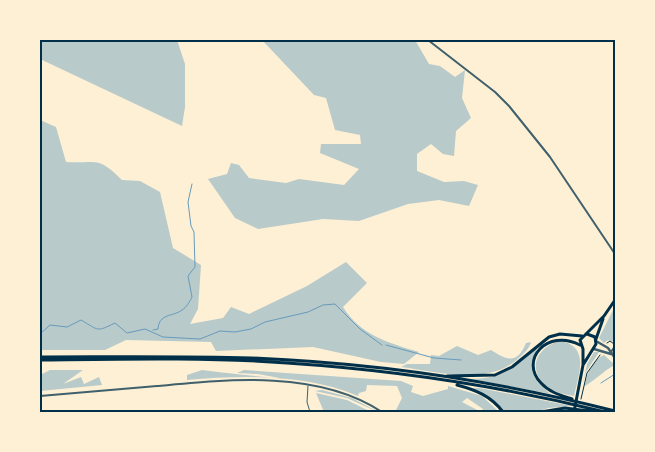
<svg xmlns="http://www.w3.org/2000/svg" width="655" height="452" viewBox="0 0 655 452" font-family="Jost,sans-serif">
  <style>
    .green { fill: #b9caca }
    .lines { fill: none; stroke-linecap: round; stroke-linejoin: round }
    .stream { stroke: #669bbc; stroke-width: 1 }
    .path { stroke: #003049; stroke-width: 1 }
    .service { stroke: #3f606c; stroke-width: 1 }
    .minor { stroke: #3f606c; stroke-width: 2 }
    .tertiary { stroke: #3f606c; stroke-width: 2.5 }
    .primary { stroke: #003049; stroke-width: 3 }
    .trunk { stroke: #003049; stroke-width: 3 }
    .neatline { fill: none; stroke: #003049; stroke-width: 2 }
  </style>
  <rect width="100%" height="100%" fill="#fdf0d5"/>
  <path class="green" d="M40 40H177L185 64V107L182 126 40 59Z
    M262 40H415L429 64 440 66 455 77 465 70 462 98 471 118 456 131 454 156 443 154 431 144 417 154V171L444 182 464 181 478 185 469 206 439 200 408 204 359 221 323 219 258 229 235 218 208 179 227 174 231 163 239 165 249 178 286 183 299 179 344 185 359 169 320 153 321 144H361L360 135 335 130 326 98 314 95Z
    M40 120 56 127 66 162C97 164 97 155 122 180L140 181 160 192 173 248 201 265 198 309 190 324 223 318 231 307 249 314 307 286 346 262 367 283 343 307C360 335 389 343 419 352L404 364 381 362 313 347 216 351 211 342 126 340 105 350H40Z
    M615 306V342L608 340 604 343 599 338Z
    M560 341C590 346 579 374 574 396 563 394 553 392 545 385 526 367 539 346 560 341Z
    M531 342C529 349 525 352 520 357 489 387 439 372 401 367L407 364H430L431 355 439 356 457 346 478 355 491 350C507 360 517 365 526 343Z
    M535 348 537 349C527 370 533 381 551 394L471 379C499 379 516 368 535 348Z
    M594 352H599L586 372 583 383 587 364Z
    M604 355 615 365C603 371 597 379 585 386 586 375 593 359 604 355Z
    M50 370H83L63 384 81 377 84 384 99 377 102 385 40 391V375Z
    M202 370C230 374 257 376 285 379L258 374 237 373 244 370 401 381 413 386 411 392 423 396 448 389V386L482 396 499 412H481L483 409 467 398 462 402 481 412H395L402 398 397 386 367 385 366 391 359 393 358 396C306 374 243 375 187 380V375Z
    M472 388H479L572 406 548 408 537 412H504L491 398Z
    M322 390 352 398 378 412 347 398 315 391Z
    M316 393 347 400 371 412H324Z"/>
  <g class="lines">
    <path class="stream" d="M153 330 158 329C159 313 173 317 182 310 186 308 190 301 192 297L188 276 195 267 194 232 191 226 188 202 192 184
      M40 334 50 325 67 327 81 320C100 331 96 332 115 323L127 333 145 329 163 337 200 339 220 331 235 332 251 329 265 322 308 312 323 305 335 304 360 329 382 345
      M386 345 434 358 461 360
      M601 383 615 374"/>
    <path class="path" d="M607 343 610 341 614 344
      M581 399 587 373 600 355"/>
    <path class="service" d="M308 386 307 402 310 412"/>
    <path class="minor" d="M428 40 495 92 509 106 550 157 615 254
      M611 352 615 346
      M40 396C79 393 118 389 157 386 229 379 319 370 382 412"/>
    <path class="tertiary" d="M596 341 608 348 615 358
      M594 349 611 354"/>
    <path class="primary" d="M596 339 603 319
      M583 365 596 344 595 337 587 334
      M574 412 583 365V349L580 340 604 316 615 300"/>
    <path class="trunk" d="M40 357C111 357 181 356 252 358 373 363 498 381 615 411
      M40 360C122 359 205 357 287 363 393 370 501 386 605 412
      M447 376 495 375 512 367 549 337 560 334 582 336
      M457 385C476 390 491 396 503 412
      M572 399C560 395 549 392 541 383 519 360 547 328 580 345
      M541 412 565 408 596 412"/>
  </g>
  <rect width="655" height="452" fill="none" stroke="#fdf0d5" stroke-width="82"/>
  <rect x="41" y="41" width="573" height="370" class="neatline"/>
</svg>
